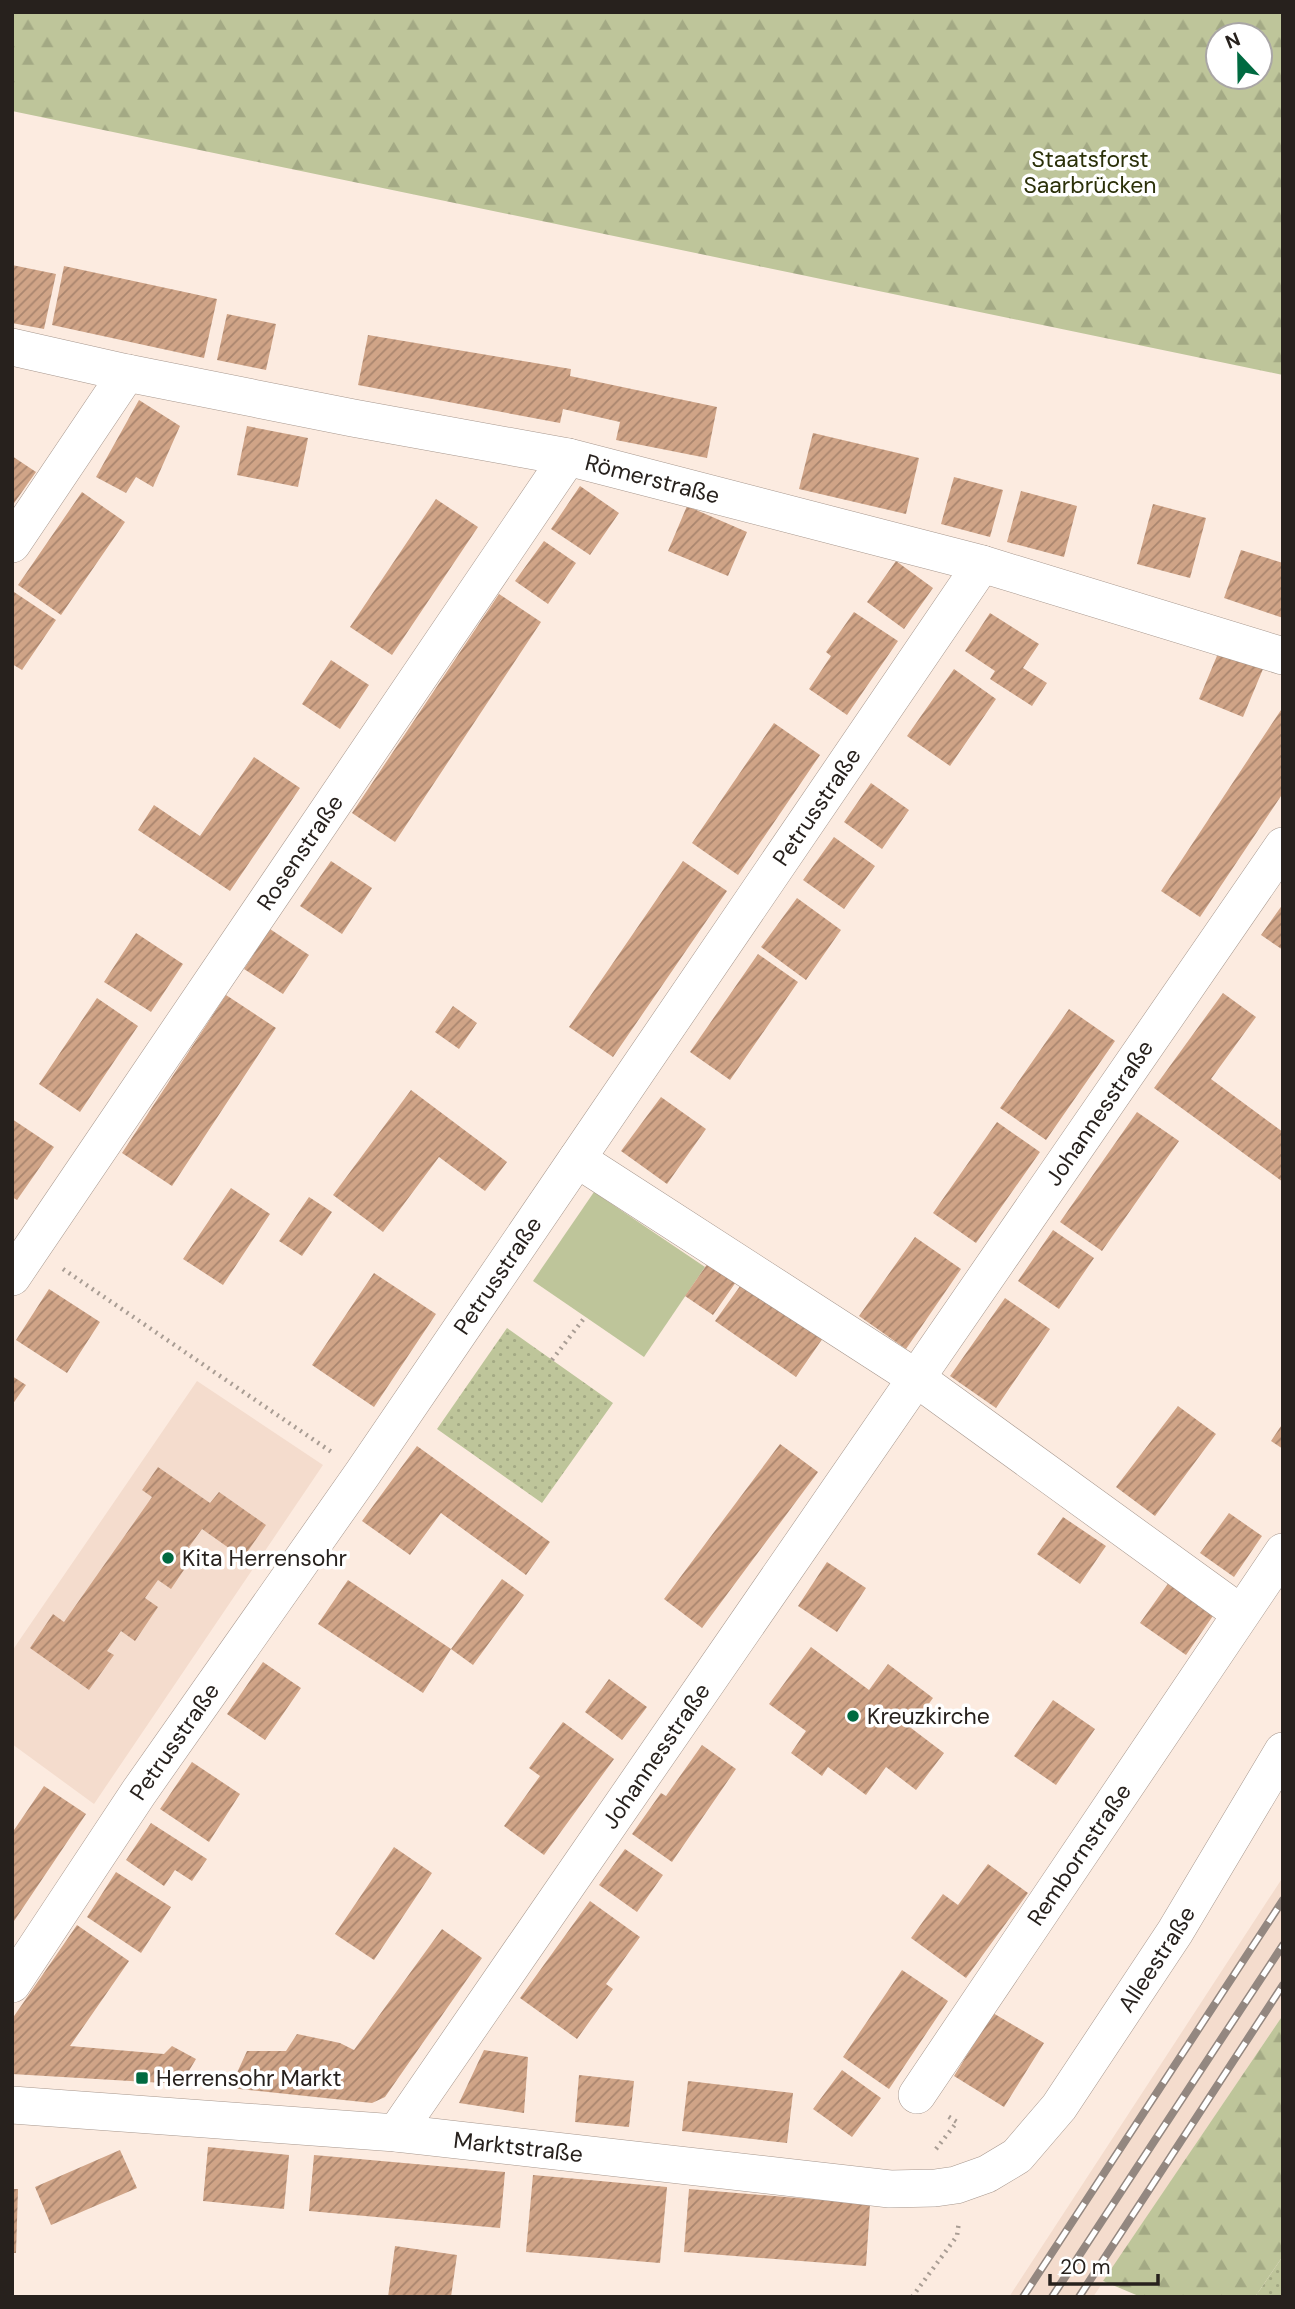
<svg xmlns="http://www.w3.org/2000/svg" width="1295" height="2309" viewBox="0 0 1295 2309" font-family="'DM Sans',sans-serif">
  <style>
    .built { fill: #f4dccd }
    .grass { fill: #bec59a }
    .forest { fill: url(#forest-firs); fill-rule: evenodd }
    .park { fill: url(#park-dots) }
    .building { fill: url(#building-hatch) }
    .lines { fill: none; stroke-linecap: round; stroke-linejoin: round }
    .minor-casing { stroke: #a7978d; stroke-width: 38 }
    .path { stroke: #a99d94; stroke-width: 4.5; stroke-dasharray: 2 5; stroke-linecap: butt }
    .minor { stroke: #fff; stroke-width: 37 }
    .rail-casing { stroke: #938780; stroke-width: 8 }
    .rail { stroke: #fff; stroke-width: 5; stroke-dasharray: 16; stroke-linecap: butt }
    .poi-dot { fill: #006a41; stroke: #fff; stroke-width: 2.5 }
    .labels { text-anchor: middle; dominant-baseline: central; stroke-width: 7; stroke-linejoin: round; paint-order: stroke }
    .park-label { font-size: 23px; fill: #2b3009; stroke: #fff }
    .street-label { font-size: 23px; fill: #27211d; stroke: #fff }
    .poi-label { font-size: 23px; fill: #27211d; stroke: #fff; text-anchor: start }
  </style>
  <defs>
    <pattern id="forest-firs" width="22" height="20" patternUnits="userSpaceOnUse" patternTransform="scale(1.75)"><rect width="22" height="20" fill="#bec59a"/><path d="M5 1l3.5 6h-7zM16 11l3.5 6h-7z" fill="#a3a984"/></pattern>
    <pattern id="park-dots" width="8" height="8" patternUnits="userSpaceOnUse" patternTransform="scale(1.75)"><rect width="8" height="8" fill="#bec59a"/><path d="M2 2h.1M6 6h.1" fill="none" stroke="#a3a984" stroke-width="1.8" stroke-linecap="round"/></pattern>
    <pattern id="building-hatch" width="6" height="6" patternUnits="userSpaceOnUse" patternTransform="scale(1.75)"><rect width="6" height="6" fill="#d0a487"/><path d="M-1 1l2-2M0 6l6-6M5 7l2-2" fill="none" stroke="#a9856e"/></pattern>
  </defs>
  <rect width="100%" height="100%" fill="#fcebe0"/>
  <path class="built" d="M197 1381 323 1465 94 1804 12 1744V1651Z
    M1283 1877V2015L1093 2297H1009Z"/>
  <path class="grass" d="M594 1192 705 1267 644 1357 533 1281Z"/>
  <path class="forest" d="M12 12H1283V375L12 111ZM1218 35H1260V77H1218Z
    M1283 2015V2256L1255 2297H1141L1103 2281Z"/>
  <path class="park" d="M507 1328 613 1403 542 1503 437 1429Z
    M1283 2256V2297H1255Z"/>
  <path class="building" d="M12 265 56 274 44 329 12 323Z
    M64 266 217 299 204 358 52 325Z
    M227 314 276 324 266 370 217 360Z
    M368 335 571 369 570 376 717 407 707 458 616 440 620 422 563 409 560 423 358 385Z
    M139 400 180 426 153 487 136 477 126 493 96 477Z
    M247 426 308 438 298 487 237 475Z
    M813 433 919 458 906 514 799 489Z
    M12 456 36 472 12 506Z
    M954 477 1003 490 990 537 941 524Z
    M580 486 619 513 590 555 551 529Z
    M1021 491 1077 506 1064 557 1007 542Z
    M82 492 125 522 61 615 18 585Z
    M436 499 478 527 392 655 350 627Z
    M1153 504 1206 518 1190 578 1137 564Z
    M687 506 747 532 728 576 668 551Z
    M544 541 576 563 548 604 515 581Z
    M1241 550 1283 563V618L1224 598Z
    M896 561 933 588 904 629 867 602Z
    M14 592 56 620 22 670 12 664Z
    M499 594 541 622 395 842 352 813Z
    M854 612 898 641 847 715 809 689 831 656 826 652Z
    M990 613 1039 644 1023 668 1047 683 1032 706 990 679 995 671 965 651Z
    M1219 651 1263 669 1243 717 1199 699Z
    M331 660 369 685 340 729 302 704Z
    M954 669 996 699 950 766 907 736Z
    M1283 707V793L1200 917 1161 891Z
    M774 723 820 755 738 875 692 843Z
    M254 757 300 788 230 891 138 830 154 805 200 836Z
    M871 783 909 810 882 849 844 822Z
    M834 837 875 866 844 909 803 880Z
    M331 861 372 888 342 934 300 906Z
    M683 861 727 891 613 1057 569 1027Z
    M797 898 841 930 806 980 761 947Z
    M1283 904V950L1261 935Z
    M270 929 309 955 283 994 244 969Z
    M136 933 183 964 151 1012 104 982Z
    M758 954 798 982 730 1080 690 1052Z
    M1223 993 1256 1017 1211 1079 1283 1132V1182L1154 1088Z
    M226 995 276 1028 172 1186 122 1153Z
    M97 998 138 1026 80 1112 39 1084Z
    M453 1006 477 1023 459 1049 435 1032Z
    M1069 1009 1115 1041 1046 1140 1000 1108Z
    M411 1090 507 1162 485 1191 439 1157 383 1232 333 1195Z
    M661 1097 706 1129 667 1184 621 1151Z
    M1137 1112 1179 1141 1102 1251 1060 1222Z
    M12 1119 54 1147 17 1200 12 1197Z
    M997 1122 1040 1152 976 1243 933 1213Z
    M231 1188 270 1214 223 1285 183 1259Z
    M309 1197 332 1212 302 1256 279 1241Z
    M1053 1230 1094 1258 1059 1309 1018 1281Z
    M915 1237 961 1269 906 1349 859 1316Z
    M708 1263 736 1282 713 1315 685 1296Z
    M374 1273 436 1314 374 1407 312 1365Z
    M743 1282 823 1338 796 1377 715 1321Z
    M49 1289 100 1322 67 1373 16 1340Z
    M1005 1298 1050 1329 996 1408 950 1376Z
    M12 1376 26 1385 12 1405Z
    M1178 1406 1216 1434 1155 1516 1116 1487Z
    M1283 1423V1449L1271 1441Z
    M780 1444 818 1472 702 1628 664 1599Z
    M417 1446 550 1542 526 1575 441 1513 410 1555 362 1521Z
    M158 1467 210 1503 219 1492 266 1525 243 1558 202 1529 189 1547 196 1552 171 1589 158 1580 145 1598 158 1607 135 1641 121 1631 107 1651 114 1655 89 1690 30 1648 53 1614 64 1622 152 1497 142 1490Z
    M1229 1513 1262 1536 1234 1577 1200 1553Z
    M1063 1517 1106 1546 1080 1584 1037 1554Z
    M827 1562 866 1588 837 1632 798 1606Z
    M1172 1578 1217 1610 1186 1655 1140 1623Z
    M502 1579 524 1595 473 1665 451 1649Z
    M348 1580 451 1649 423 1693 318 1624Z
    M811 1647 869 1690 888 1664 933 1698 911 1728 944 1753 916 1790 886 1767 866 1795 828 1767 822 1776 791 1753 806 1731 769 1704Z
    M263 1662 301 1688 265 1740 227 1714Z
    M609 1679 647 1707 622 1740 585 1712Z
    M1053 1700 1095 1729 1056 1785 1014 1756Z
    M563 1722 614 1759 544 1855 504 1826 540 1776 529 1768Z
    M702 1745 736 1769 672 1862 632 1834 661 1793 666 1796Z
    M192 1762 240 1794 209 1842 160 1809Z
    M44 1786 86 1814 12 1924V1833Z
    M151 1823 207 1859 192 1881 175 1870 164 1886 126 1860Z
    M394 1847 432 1873 374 1960 335 1934Z
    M625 1849 663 1875 637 1912 599 1885Z
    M988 1864 1028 1893 966 1978 911 1938 943 1894 958 1905Z
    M116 1872 171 1907 141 1953 87 1917Z
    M590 1901 640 1937 606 1984 613 1989 577 2039 520 1998Z
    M77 1925 129 1961 70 2046 164 2054 172 2046 196 2059 181 2084 12 2074V2019Z
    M442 1929 482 1958 385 2097 372 2103 230 2088 247 2051H286L297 2034 340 2043 354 2050Z
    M902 1970 948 2001 889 2089 843 2057Z
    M993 2013 1044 2043 1004 2107 954 2076Z
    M484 2050 528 2057 524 2113 459 2103Z
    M842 2070 881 2098 852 2137 813 2109Z
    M579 2075 634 2081 629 2127 575 2122Z
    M688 2081 793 2093 787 2143 682 2131Z
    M208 2147 289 2155 284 2209 203 2201Z
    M120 2150 137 2188 51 2225 35 2187Z
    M314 2155 505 2172 500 2228 309 2211Z
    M533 2175 667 2187 660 2263 526 2252Z
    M12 2189H18L16 2253H12Z
    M689 2189 870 2204 866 2266 684 2252Z
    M395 2246 457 2255 451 2297H388Z"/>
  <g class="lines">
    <defs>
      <g id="minor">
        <path id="s1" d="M12 347 127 373 353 418 568 457 982 564 1283 656"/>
        <path d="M12 544 127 373"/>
        <path d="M577 1159 916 1378 1240 1613"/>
        <path id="s2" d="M12 1277 568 457"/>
        <path id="s3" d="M12 1984 139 1792 363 1473 982 564"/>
        <path id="s4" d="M917 2095 1283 1552"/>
        <path id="s5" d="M12 2105 396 2133 890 2189 935 2188 956 2185 987 2174 1017 2156 1059 2107 1175 1932 1283 1751"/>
        <path id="s6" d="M396 2133 1283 846"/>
      </g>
    </defs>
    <use href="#minor" class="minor-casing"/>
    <path class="path" d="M63 1269 333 1453
      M552 1360 585 1317
      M936 2149 957 2122 946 2115
      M912 2297 957 2236 959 2221"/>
    <use href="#minor" class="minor"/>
    <defs>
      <path id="rail" d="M1023 2297 1283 1900
        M1052 2297 1283 1945
        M1079 2297 1283 1985"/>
    </defs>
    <use href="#rail" class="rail-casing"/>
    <use href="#rail" class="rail"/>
  </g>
  <g class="poi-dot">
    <circle cx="168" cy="1558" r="7"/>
    <circle cx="853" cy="1716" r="7"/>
    <rect x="135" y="2071" width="14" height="14" rx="3.5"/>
  </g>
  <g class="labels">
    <g class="park-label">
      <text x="1090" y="159">Staatsforst<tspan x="1090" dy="26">Saarbrücken</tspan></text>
    </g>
    <g class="street-label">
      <text stroke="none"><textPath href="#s1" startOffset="654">Römerstraße</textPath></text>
      <text stroke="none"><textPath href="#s3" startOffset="1426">Petrusstraße</textPath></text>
      <text stroke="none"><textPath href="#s2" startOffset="513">Rosenstraße</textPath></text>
      <text stroke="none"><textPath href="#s6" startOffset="1239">Johannesstraße</textPath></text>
      <text stroke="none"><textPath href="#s3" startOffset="859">Petrusstraße</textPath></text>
      <text stroke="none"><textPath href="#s3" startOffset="292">Petrusstraße</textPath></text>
      <text stroke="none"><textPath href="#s6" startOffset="458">Johannesstraße</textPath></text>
      <text stroke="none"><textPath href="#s4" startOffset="290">Rembornstraße</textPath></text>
      <text stroke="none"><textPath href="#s5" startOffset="1258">Alleestraße</textPath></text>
      <text stroke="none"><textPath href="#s5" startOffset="508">Marktstraße</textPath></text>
    </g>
    <g class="poi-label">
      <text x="182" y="1558">Kita Herrensohr</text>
      <text x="867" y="1716">Kreuzkirche</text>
      <text x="156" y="2078">Herrensohr Markt</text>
    </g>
  </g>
  <rect width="1295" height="2309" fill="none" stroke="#27211d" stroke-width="28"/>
  <g transform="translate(1239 56) rotate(338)"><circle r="33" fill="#ffffff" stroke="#a9a6a5" stroke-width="2"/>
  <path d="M0-5L12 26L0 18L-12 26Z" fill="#006a41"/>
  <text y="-10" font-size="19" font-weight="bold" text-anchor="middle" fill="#27211d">N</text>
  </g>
  <path d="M1050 2274v10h108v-10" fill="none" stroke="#27211d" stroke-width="3.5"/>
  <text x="1060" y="2274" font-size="21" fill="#27211d" stroke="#ffffff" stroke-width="5" paint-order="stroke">20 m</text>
</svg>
